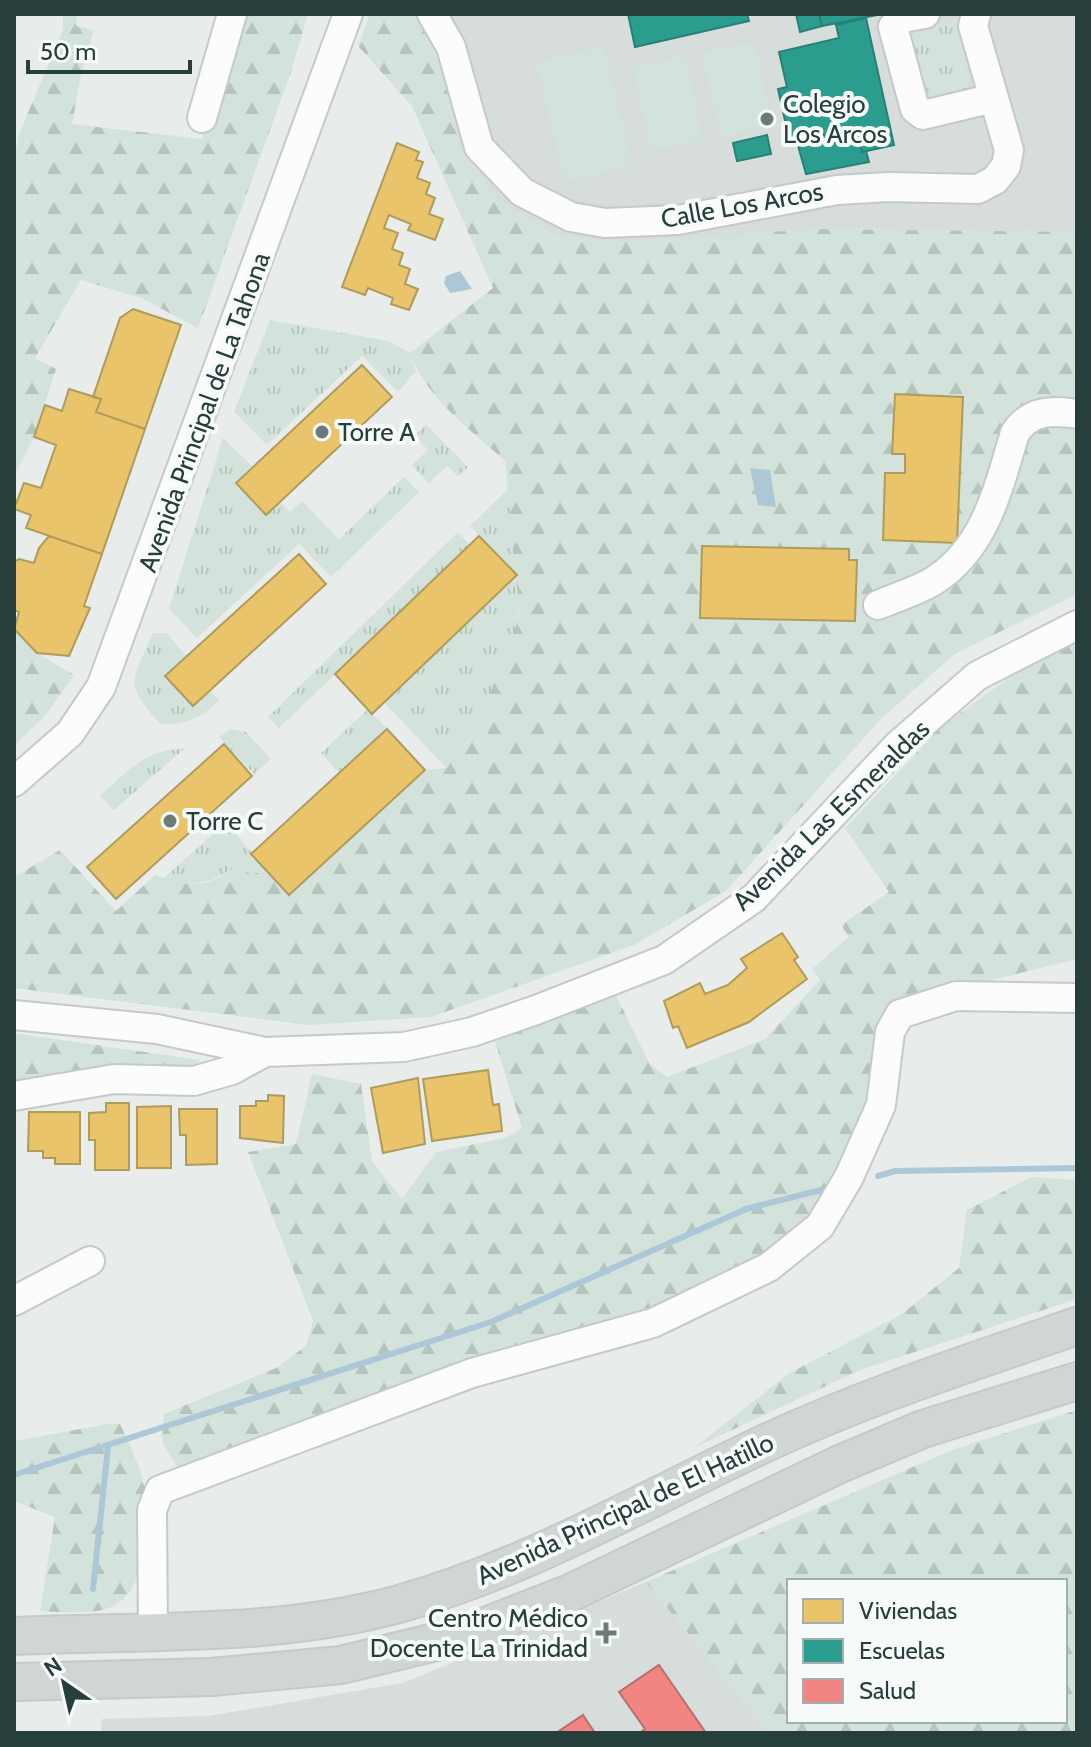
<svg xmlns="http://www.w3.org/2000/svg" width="1091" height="1747" viewBox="0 0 1091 1747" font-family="Cabin,sans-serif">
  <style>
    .built { fill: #d6dddb }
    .forest { fill: url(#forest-firs); fill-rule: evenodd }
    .park { fill: url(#park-tufts) }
    .pitch { fill: #d3e3db }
    .water { fill: #acc8d6 }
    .homes { fill: #e9c46a; stroke: #ae9c5c; stroke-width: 2 }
    .schools { fill: #2a9d8f; stroke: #298076; stroke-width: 2 }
    .health { fill: #f28482; stroke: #b56f6d; stroke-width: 2 }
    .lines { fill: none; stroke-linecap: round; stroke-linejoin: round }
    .stream { stroke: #acc8d6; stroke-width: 6 }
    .minor-casing { stroke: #c5c9c8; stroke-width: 32 }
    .major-casing { stroke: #c3cac9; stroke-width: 40 }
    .minor { stroke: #fcfcfc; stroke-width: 28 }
    .major { stroke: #d0d6d6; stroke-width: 36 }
    .poi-dot { fill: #6a7b79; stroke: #f6faf9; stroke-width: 3 }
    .labels { text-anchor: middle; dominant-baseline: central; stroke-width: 8; stroke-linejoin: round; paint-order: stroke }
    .poi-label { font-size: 26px; fill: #263e3c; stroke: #f6faf9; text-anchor: start }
    .street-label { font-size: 26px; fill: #263e3c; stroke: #f6faf9 }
  </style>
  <defs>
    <pattern id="forest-firs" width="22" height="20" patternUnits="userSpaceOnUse" patternTransform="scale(2)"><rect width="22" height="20" fill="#d3e3db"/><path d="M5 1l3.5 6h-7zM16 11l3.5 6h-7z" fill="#b5c4bd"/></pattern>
    <pattern id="park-tufts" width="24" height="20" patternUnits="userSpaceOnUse" patternTransform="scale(2)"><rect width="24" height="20" fill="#d3e3db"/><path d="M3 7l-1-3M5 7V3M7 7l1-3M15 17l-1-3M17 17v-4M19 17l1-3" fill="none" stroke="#b5c4bd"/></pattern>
  </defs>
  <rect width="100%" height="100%" fill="#e8eceb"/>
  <path class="built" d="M418 14H1077V232L817 229 766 237 610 242 555 236 490 195 462 138 430 33Z
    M646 1582 769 1733H101L102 1719 208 1716 403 1683Z"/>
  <path class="forest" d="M63 14H77L76 26 94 30 81 74 72 124 202 139 239 14H308L291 72 198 328 141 298 81 280 35 358 56 369 34 437 14 476V162L19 134 63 30Z
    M370 14H418L443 61 462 138 490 195 555 236 610 242 817 229 1077 232V594L955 654 881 719 726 891 634 945 431 1017 309 1025 14 988V877L60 850 116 911 155 875C192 885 201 891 235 867L251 874 267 871 289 894 425 770 447 768 491 689 519 616 505 461C470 429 426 398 410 353L493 288 412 106 358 46Z
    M14 629 37 653 74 675 45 716 14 746Z
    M1077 641V959L893 1004C877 1080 861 1160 810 1222 746 1298 565 1341 471 1372 373 1403 275 1435 178 1468L162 1442 164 1414 276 1368 306 1346 313 1321 248 1152 296 1144 312 1074 361 1084 372 1161 402 1199 436 1152 505 1138 522 1128 493 1035 616 995 649 1063 667 1077 765 1039 820 980 812 969 849 937 841 925 889 892 845 828 940 728 1007 679Z
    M14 1033 199 1060 194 1081 14 1096Z
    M1032 1177 1077 1180V1299L860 1370 694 1448 788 1374 902 1314 959 1268 967 1210Z
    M1077 1410V1733H769L646 1582 952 1450ZM789 1581H1065V1721H789Z
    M108 1424H120C132 1449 146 1478 147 1506 149 1540 144 1602 102 1610 84 1614 59 1612 40 1611L55 1517 14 1501V1441Z"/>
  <path class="park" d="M957 19 969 80C966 100 949 100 932 103L918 93 904 39 909 33Z
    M270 320 389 341 410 353 416 371 398 392 362 356 267 445 234 412Z
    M426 424 468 467 458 476 447 466 429 483 412 465 428 450 415 436Z
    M223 438 253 467 236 483 280 502 290 512 302 501 339 539 404 477 419 492 331 577 299 544 197 638 169 609Z
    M508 489 517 575 470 526Z
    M458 532 470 545 279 728 268 717Z
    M514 578C537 631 471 722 447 769L384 702Z
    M153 633H166L187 656 166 677 193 706 210 691 219 700C200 719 187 725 160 724 123 682 132 682 153 633Z
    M368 709 387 729 339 773 321 753Z
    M231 729 246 732 271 759 254 774 219 737Z
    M184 749 114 810 100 796C127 771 146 749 184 749Z
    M226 822 267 871 251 874 235 867C211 883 190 889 164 878Z"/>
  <path class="pitch" d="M754 42 772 125 721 136 702 53Z
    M603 47 632 165 565 182 536 63Z
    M685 56 703 139 651 151 633 67Z"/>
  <path class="water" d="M460 271 472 289 450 293 444 283 446 276Z
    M750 468 770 470 776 507 758 505Z"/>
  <path class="homes" d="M397 143 419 152 416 160 423 162 417 178 430 183 426 194 435 198 429 214 443 219 435 240 408 230 411 224 389 215 384 228 398 233 392 249 403 253 399 265 410 269 405 284 418 289 409 310 391 304 393 298 368 288 365 295 342 287Z
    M133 309 181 325 145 429 96 412 101 399 93 397 120 318Z
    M362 365 392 397 266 515 236 483Z
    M69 389 101 399 96 412 145 429 102 554 26 528 31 515 14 509 24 483 41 488 56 445 34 437 45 405 62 411Z
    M895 394 963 397 957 543 883 540 885 473H905V454H892Z
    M49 536 102 554 84 606 90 608 69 656 37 653 14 629 19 612 14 610V562L19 559 34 563 39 548Z
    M479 536 517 575 372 714 335 674Z
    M702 546 849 549V560H857L855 621 700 618Z
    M299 554 326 584 193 706 165 676Z
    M387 729 425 770 289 895 251 854Z
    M224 744 252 776 116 899 87 867Z
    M782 933 798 957 794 960 807 979 749 1022 687 1048 678 1026 673 1028 664 1001 700 983 705 994 728 985 747 968 741 959Z
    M488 1070 493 1105 499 1104 502 1131 432 1141 423 1079Z
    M418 1078 425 1144 383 1153 371 1088Z
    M268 1095 284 1096 283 1143 240 1138V1106H256V1101H268Z
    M106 1103H129V1170H95V1140H89V1113L106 1112Z
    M171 1106V1168H137V1107Z
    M179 1109H217V1164L186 1165V1135H180Z
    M29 1112H80V1164H55V1158H43V1151H28Z"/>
  <path class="schools" d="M628 14H747L749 21 635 47Z
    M796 14H819L822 26 800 32Z
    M819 14H882L822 26Z
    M866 18 894 145 862 152 857 128 790 143 778 89 787 87 779 52 839 38 836 25Z
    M857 128 862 152 866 151 869 162 806 174 797 142Z
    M767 135 771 154 737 161 733 143Z"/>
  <path class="health" d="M659 1665 706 1733H639L645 1729 619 1692Z
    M583 1715 595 1733H556Z"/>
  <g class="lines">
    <path class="stream" d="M878 1176 895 1171 1077 1168
      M14 1475 491 1322 746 1209 821 1190
      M93 1589 108 1447"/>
    <defs>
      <path id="minor" d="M432 14 451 47 479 147 522 192 571 217 605 223 678 220 837 190 888 187 978 189 995 180 1006 166 1009 150 973 26 976 14
        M925 14 902 18 893 27 915 109 923 115 994 98
        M202 118 232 14
        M878 605C896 597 918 591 935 580 986 547 998 488 1015 433 1030 410 1052 410 1077 414
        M14 782 70 733 101 687 348 14
        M14 1015 157 1029 265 1052 404 1047 472 1032 536 1010 664 960 754 898 898 745 977 676 1077 625
        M14 1096 114 1079 194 1081 232 1070 265 1052
        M14 1301 90 1261
        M153 1630 152 1510 160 1490 472 1373 653 1323 769 1267 820 1226 849 1177 881 1105 890 1032 900 1014 956 996 1077 998"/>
      <path id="major" d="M14 1636C142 1630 274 1638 399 1604 524 1569 633 1506 749 1451 855 1400 966 1364 1077 1326
        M14 1682 212 1677 341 1665 460 1636 568 1594 840 1464 923 1429 1077 1381"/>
    </defs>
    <use href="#minor" class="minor-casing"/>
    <use href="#major" class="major-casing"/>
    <use href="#minor" class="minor"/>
    <use href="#major" class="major"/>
  </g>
  <g class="poi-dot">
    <circle cx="767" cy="119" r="8"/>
    <circle cx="322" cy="432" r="8"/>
    <circle cx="170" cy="821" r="8"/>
    <path d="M602 1621h8v8h8v8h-8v8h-8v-8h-8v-8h8z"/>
  </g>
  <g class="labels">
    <g class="poi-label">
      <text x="783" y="104">Colegio<tspan x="783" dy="30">Los Arcos</tspan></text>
      <text x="338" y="432">Torre A</text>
      <text x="186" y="821">Torre C</text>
      <text x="588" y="1618" text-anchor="end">Centro Médico<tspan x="588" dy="30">Docente La Trinidad</tspan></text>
    </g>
    <g class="street-label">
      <text transform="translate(742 205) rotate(-10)">Calle Los Arcos</text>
      <text transform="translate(204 412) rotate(-70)">Avenida Principal de La Tahona</text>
      <text transform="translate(831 815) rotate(-44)">Avenida Las Esmeraldas</text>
      <text transform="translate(625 1509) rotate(-25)">Avenida Principal de El Hatillo</text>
    </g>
  </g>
  <rect width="1091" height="1747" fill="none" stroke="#263e3c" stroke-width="32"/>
  <rect x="787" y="1579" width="280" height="144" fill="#f6faf9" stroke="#a3afad" stroke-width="2"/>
  <rect x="803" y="1599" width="40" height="24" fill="#e9c46a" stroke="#a3afad" stroke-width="2"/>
  <text x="859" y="1619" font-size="24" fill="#263e3c">Viviendas</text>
  <rect x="803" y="1639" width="40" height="24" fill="#2a9d8f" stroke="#a3afad" stroke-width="2"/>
  <text x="859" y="1659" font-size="24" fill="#263e3c">Escuelas</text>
  <rect x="803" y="1679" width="40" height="24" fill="#f28482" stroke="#a3afad" stroke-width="2"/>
  <text x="859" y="1699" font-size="24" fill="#263e3c">Salud</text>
  <g transform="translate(64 1683) rotate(326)" stroke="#f6faf9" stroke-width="6" paint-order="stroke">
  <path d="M0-6L14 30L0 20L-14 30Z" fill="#263e3c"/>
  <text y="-12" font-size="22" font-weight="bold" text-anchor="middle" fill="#263e3c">N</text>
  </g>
  <path d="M28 60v12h162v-12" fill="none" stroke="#263e3c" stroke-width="4"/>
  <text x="40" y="60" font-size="24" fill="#263e3c" stroke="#f6faf9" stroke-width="6" paint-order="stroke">50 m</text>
</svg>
